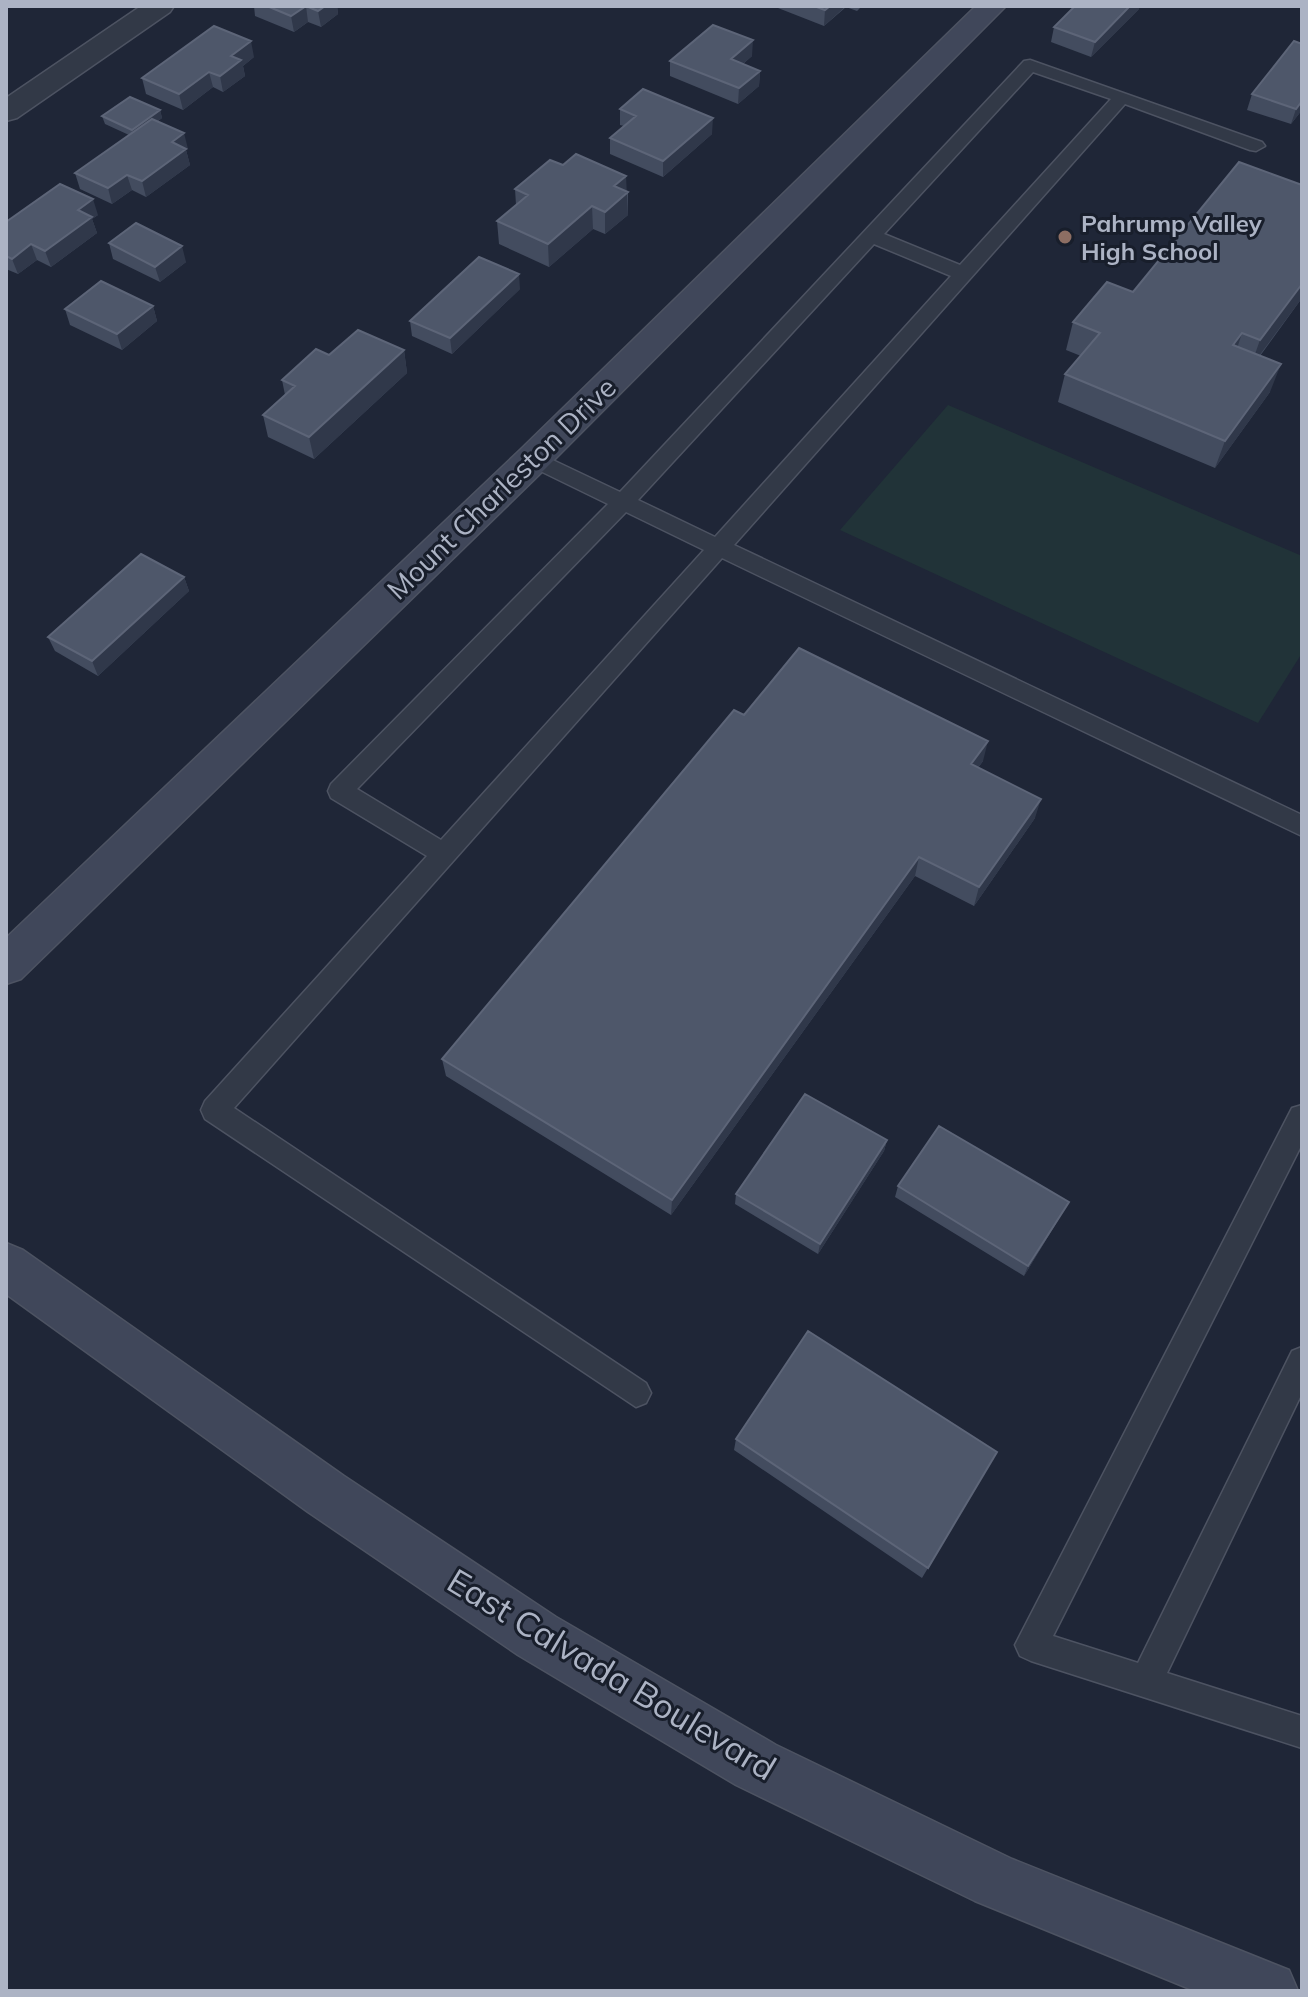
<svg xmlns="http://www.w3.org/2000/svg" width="1308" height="1997" viewBox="0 0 1308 1997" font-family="Mulish,sans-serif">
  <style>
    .green { fill: #213338 }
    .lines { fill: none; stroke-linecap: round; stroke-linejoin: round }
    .lane-casing { stroke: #4d5362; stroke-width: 3 }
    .street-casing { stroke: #4d5362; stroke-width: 3 }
    .secondary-casing { stroke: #4d5362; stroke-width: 3 }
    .lane { fill: #323947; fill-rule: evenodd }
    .street { fill: #323947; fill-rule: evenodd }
    .secondary { fill: #40475a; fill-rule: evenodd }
    .wall { fill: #434c5f }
    .shaded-wall { fill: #30384a }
    .building { fill: #4e576a; stroke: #5d6578; stroke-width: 2 }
    .education-dot { fill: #8d6e63; stroke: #181e2b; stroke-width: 3 }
    .labels { text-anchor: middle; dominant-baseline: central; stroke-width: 6; stroke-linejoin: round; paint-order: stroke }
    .far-poi-label { font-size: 24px; font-weight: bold; fill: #acb3c4; stroke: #181e2b; text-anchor: start }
    .street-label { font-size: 28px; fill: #acb3c4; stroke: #181e2b }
    .near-street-label { font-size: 34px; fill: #acb3c4; stroke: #181e2b }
  </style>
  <rect width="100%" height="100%" fill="#1f2637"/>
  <path class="green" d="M948 405 1302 556V653L1258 723 840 530Z"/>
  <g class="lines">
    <defs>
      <path id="lane" d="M1030 60 1262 142 1265 146 1256 151 1250 150 1125 104 734 545 1302 815V836L722 558 234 1108 646 1383 651 1393 646 1403 636 1407 205 1119 201 1110 205 1101 427 856 331 798 328 791 331 784 608 504 526 464 522 459 526 454H540L620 492 1024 61ZM1033 72 1111 99 960 265 884 234ZM874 244 951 276 715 537 638 500ZM626 512 704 550 441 840 357 789Z
        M1302 1105V1144L1053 1636 1138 1663 1292 1351 1302 1347V1393L1167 1673 1302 1716V1748L1031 1661 1020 1656 1015 1645 1292 1108Z"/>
      <path id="street" d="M141 6H174L170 12 17 118 6 121V98Z"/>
      <path id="secondary" d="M976 6H1006L546 468 21 979 6 984V938L520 450Z
        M6 1243 23 1250 344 1476 556 1617 776 1745 1012 1859 1289 1970 1298 1991H1195L975 1901 736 1785 518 1655 308 1512 6 1294Z"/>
    </defs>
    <use href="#lane" class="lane-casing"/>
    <use href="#street" class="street-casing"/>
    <use href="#secondary" class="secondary-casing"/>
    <use href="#lane" class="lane"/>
    <use href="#street" class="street"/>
    <use href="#secondary" class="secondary"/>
  </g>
  <path class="wall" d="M254 6H337L338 14 321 27 308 22 294 32 255 16Z
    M778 6H862L857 11 846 7 824 26 778 8Z
    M1139 9 1091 57 1051 42 1054 27Z
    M752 56 743 64 760 71 759 86 738 104 670 76V61Z
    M254 57 243 66 245 76 223 92 213 87 183 110 146 94 142 78Z
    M1252 94 1302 110 1291 124 1247 110Z
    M620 109 712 134 663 177 610 154V138L624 126 620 125Z
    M160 110 162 118 158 121 188 149 186 150 190 165 146 197 132 190 112 204 80 189 75 173 129 135 105 124 102 116Z
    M1302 185V298L1260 356 1270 392 1215 468 1058 402 1065 374 1081 356 1066 350 1073 322 1133 292Z
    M515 189 626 191 628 192V215L605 234 593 229 549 267 499 244 497 221 516 205Z
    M98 215 92 219 97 233 51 267 37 260 18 274 6 269V222Z
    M109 243 186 262 160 282 113 259Z
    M520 289 452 354 412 336 410 321Z
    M153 306 157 321 122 350 70 325 65 309Z
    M404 350 407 373 314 459 268 437 263 415 285 395 282 380 329 355Z
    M184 577 189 591 98 676 55 651 48 637Z
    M744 715 983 761 978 768 1035 818 974 906 915 876 671 1215 446 1076 442 1059Z
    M887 1140 884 1151 818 1254 735 1204 736 1194Z
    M898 1186 1069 1202 1024 1276 895 1197Z
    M736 1439 997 1452 922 1578 734 1450Z"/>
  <path class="shaded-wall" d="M306 6 308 22 294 32 291 16Z
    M325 6H337L338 14 321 27 318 11Z
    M830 6H846L824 26 825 10Z
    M1130 6H1140L1139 9 1091 57 1095 42Z
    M753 40 752 56 730 75 731 59Z
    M251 41 254 57 243 66 245 76 223 92 220 76 231 56Z
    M760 71 759 86 738 104 739 88Z
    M209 72 213 87 183 110 179 94Z
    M1302 101V110L1291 124 1296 109Z
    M160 110 162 118 134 138 132 130Z
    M713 118 712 134 663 177V161Z
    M184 133 188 149 186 150 190 165 146 197 142 181 172 142Z
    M127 175 132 190 112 204 108 188Z
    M626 176 628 215 605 234V212L614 186Z
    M93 199 98 215 92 219 97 233 51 267 45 251 78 210Z
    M592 206 593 229 549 267 548 244Z
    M31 244 37 260 18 274 12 259Z
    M182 246 186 262 160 282 155 267Z
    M519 274 520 289 452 354 450 338Z
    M1302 284V298L1250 368 1260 340Z
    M153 306 157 321 122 350 117 334Z
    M1242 333 1233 361V345Z
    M404 350 407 373 314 459 309 437Z
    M1281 364 1270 392 1215 468 1225 441Z
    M184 577 189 591 98 676 92 661Z
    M988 741 983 761 966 784 971 764Z
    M1041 799 1035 818 974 906 979 887Z
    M919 857 915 876 671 1215 672 1200Z
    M887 1140 884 1151 818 1254 820 1244Z
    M1069 1202 1063 1212 1024 1276 1028 1266Z"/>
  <path class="building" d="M267 6H306L291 16Z
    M306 6H325L318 11Z
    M814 6H830L825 10Z
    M1075 6H1130L1095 42 1054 27Z
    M713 25 753 40 731 59 760 71 739 88 670 61Z
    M214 26 251 41 231 56 241 60 220 76 209 72 179 94 142 78Z
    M1294 41 1302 44V101L1296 109 1252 94Z
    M643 89 713 118 663 161 610 138 636 116 620 109Z
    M130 97 160 110 132 130 102 116Z
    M152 119 184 133 172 142 186 149 142 181 127 175 108 188 75 173Z
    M576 154 626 176 614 186 628 192 605 212 592 206 548 244 497 221 528 195 515 189 550 160 563 165Z
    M1239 162 1302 185V284L1260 340 1242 333 1233 345 1281 364 1225 441 1065 374 1100 333 1073 322 1107 282 1133 292Z
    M60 184 93 199 78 210 92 217 45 251 31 244 12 259 6 256V222Z
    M136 223 182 246 155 267 109 243Z
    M479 257 519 274 450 338 410 321Z
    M101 281 153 306 117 334 65 309Z
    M358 330 404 350 309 437 263 415 295 386 282 380 316 349 329 355Z
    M141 554 184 577 92 661 48 637Z
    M799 648 988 741 971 764 1041 799 979 887 919 857 672 1200 442 1059 734 710 744 715Z
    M805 1094 887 1140 820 1244 736 1194Z
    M939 1126 1069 1202 1028 1266 898 1186Z
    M808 1331 997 1452 928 1568 736 1439Z"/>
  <circle class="education-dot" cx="1065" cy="237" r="8"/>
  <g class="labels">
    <g class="far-poi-label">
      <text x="1081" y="223">Pahrump Valley<tspan x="1081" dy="28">High School</tspan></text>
    </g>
    <g class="street-label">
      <text transform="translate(501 488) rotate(-44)">Mount Charleston Drive</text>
    </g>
    <g class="near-street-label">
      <text transform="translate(612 1674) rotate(31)">East Calvada Boulevard</text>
    </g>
  </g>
  <rect width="1308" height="1997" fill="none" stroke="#acb3c4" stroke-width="16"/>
</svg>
